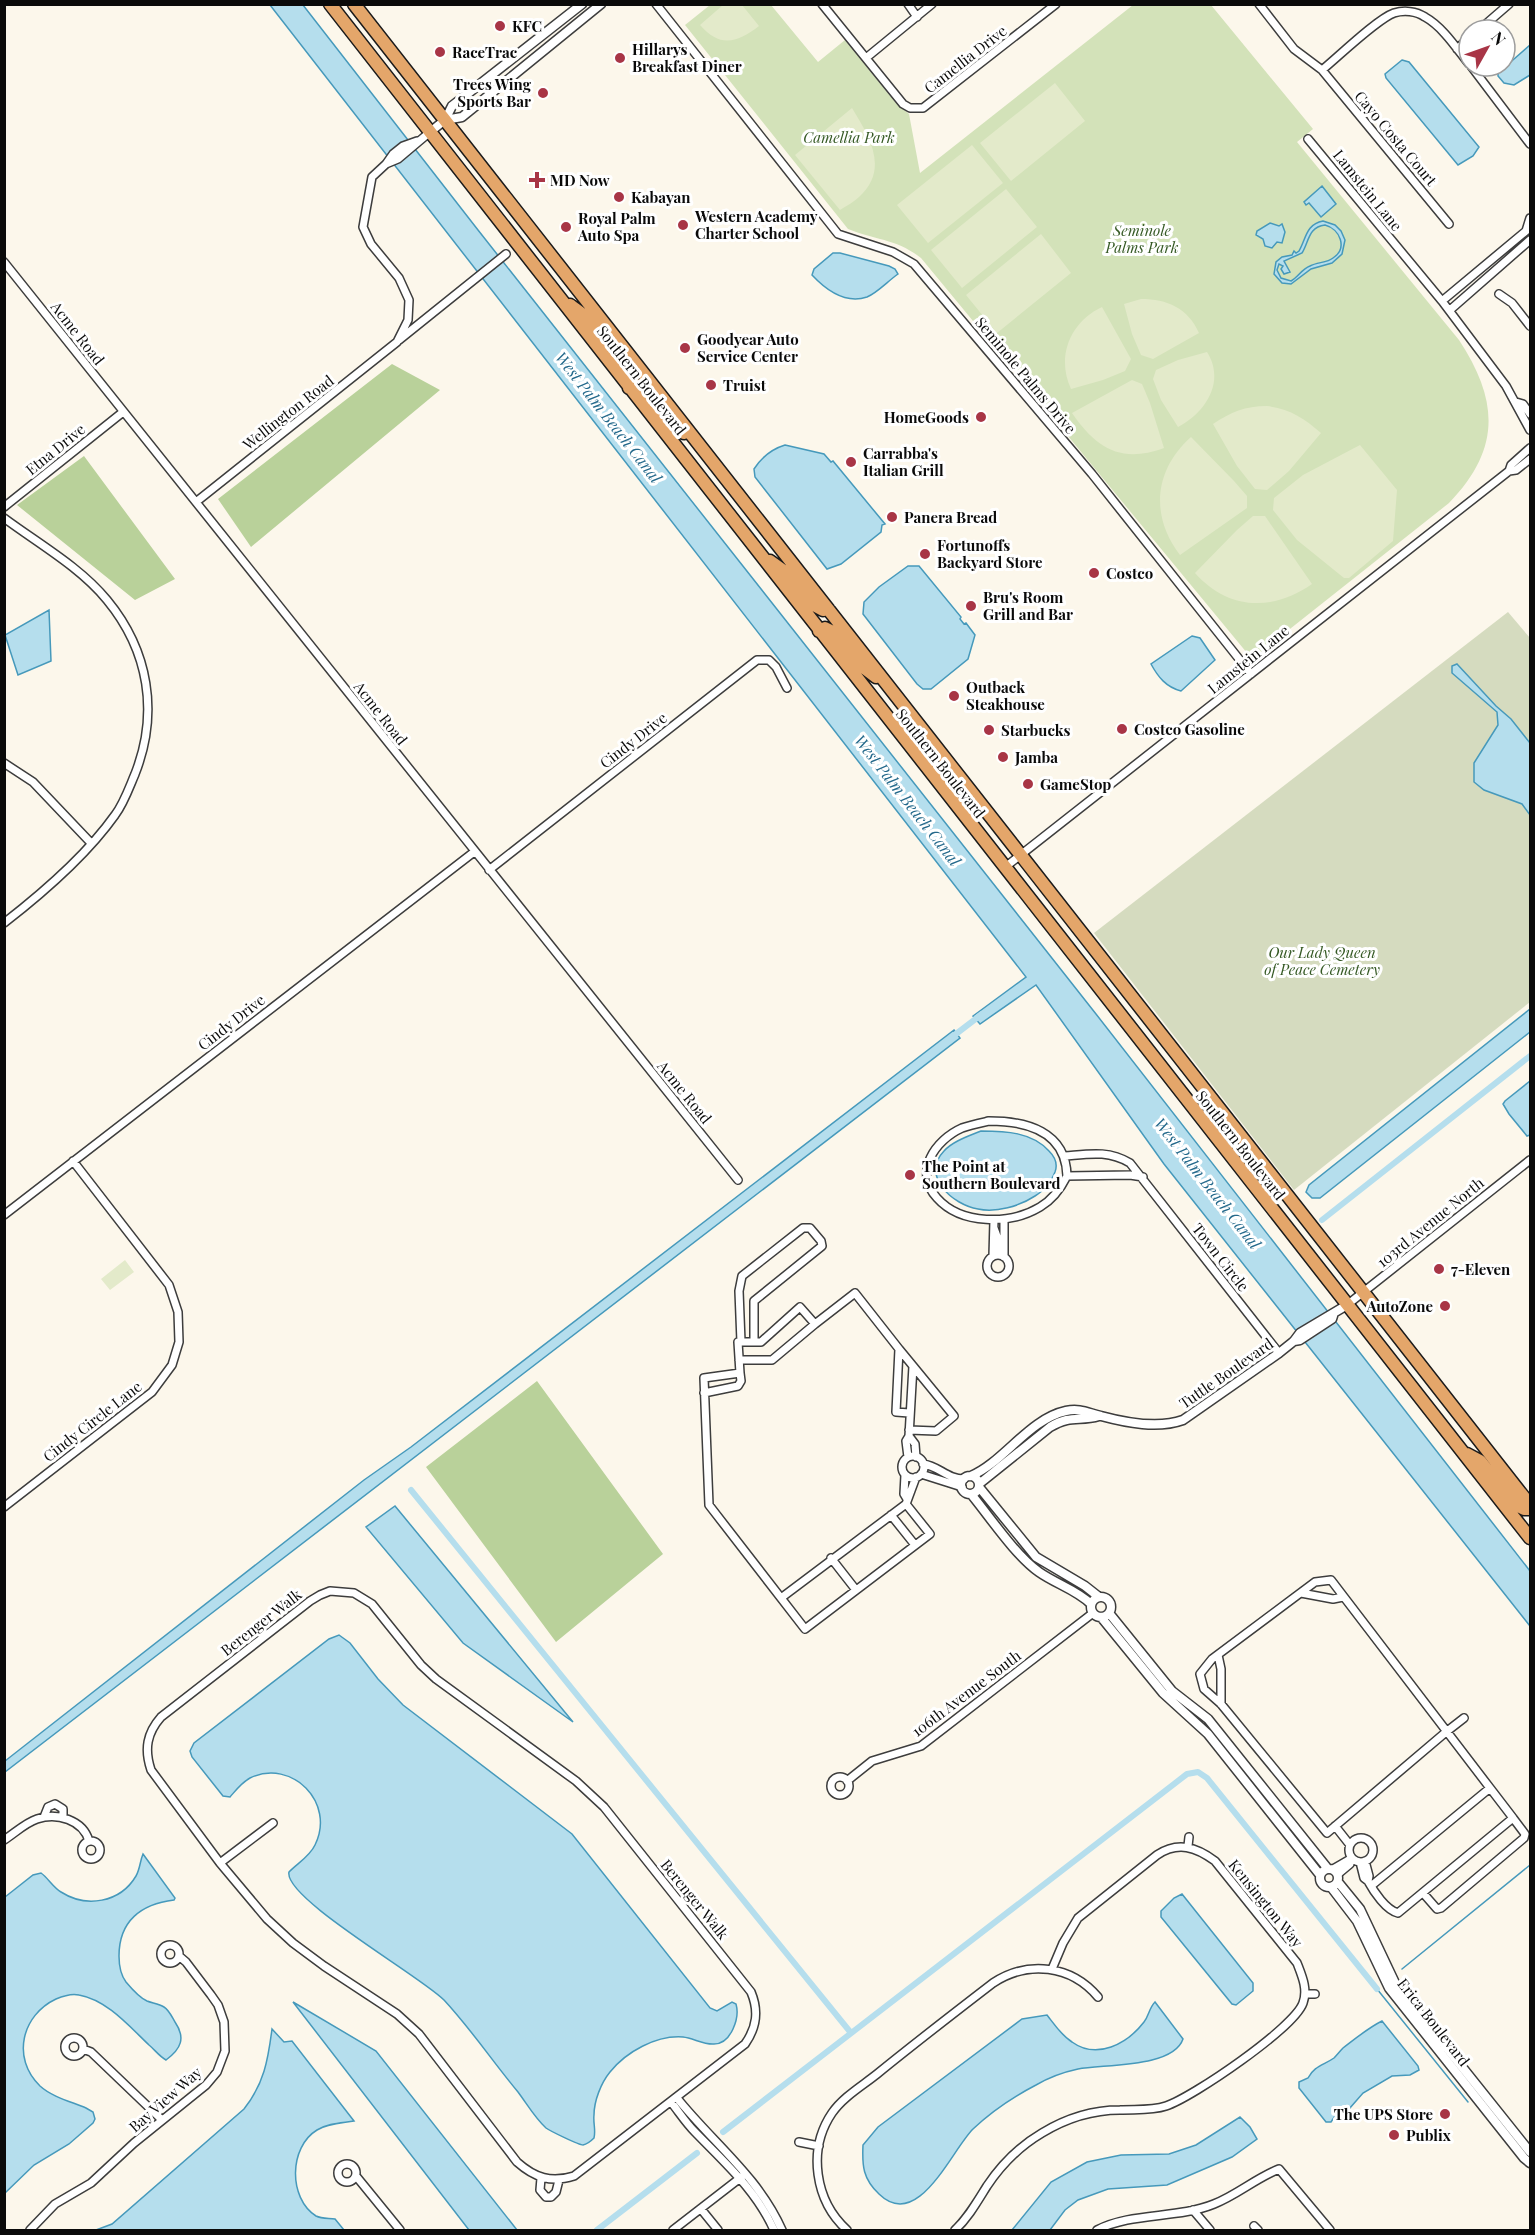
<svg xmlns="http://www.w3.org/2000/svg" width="1535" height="2235" viewBox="0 0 1535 2235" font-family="'Playfair Display',serif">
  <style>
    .green { fill: #d3e2b9 }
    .forest { fill: #b9d19a }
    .cemetery { fill: #d5dbbf }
    .pitch { fill: #e3eaca }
    .water { fill: #b5deed; stroke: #4699bb; stroke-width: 1.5; fill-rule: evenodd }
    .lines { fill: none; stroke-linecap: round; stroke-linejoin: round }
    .stream { stroke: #4699bb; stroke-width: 1.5 }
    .canal { stroke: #b5deed; stroke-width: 6 }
    .minor-casing { stroke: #3d3d3d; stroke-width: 10 }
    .tertiary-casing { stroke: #3d3d3d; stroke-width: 11 }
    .trunk-casing { stroke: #1b1b1b; stroke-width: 15 }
    .minor { stroke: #fff; stroke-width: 7 }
    .tertiary { stroke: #fff; stroke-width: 8 }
    .trunk { stroke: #e4a66a; stroke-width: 12 }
    .poi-dot { fill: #a83546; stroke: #fff; stroke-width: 2 }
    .labels { text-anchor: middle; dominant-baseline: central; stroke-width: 6; stroke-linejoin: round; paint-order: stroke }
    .poi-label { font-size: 15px; font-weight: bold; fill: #0a0a0a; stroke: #fff; text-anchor: start }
    .street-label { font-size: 15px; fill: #0a0a0a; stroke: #fff }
    .park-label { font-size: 15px; font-style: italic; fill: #355924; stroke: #fff }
    .water-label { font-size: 16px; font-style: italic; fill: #24698b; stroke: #fff }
  </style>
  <rect width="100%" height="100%" fill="#fcf7eb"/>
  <path class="green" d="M710 5H771L818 62 845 40 896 103 909 114 920 173 1133 5H1211L1313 129 1297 142 1459 340C1499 401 1501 449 1449 503L1252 659 921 258C897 239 875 240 848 229L685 25Z"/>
  <path class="forest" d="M392 364 440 390 251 547 218 499Z
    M84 456 175 579 135 600 17 505Z
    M537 1381 663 1554 556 1642 426 1467Z"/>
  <path class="cemetery" d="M1508 612 1530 638V1002L1294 1190 1094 933Z"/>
  <path class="pitch" d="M742 5 759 26C737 43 720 48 700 25L723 5Z
    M1055 83 1085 121 1011 181 980 143Z
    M852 108C869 136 890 169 859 197 854 202 846 206 840 210L795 155Z
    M972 145 1003 183 928 243 897 205Z
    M1006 189 1037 227 962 288 931 250Z
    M1041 234 1071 273 997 333 966 295Z
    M1141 299C1167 299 1188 308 1199 333L1153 359 1141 355 1132 334 1124 304Z
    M1102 307 1131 359 1125 371 1103 380 1071 389C1056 357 1070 322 1102 307Z
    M1207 352C1226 382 1205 413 1178 427L1161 400 1153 379 1156 370 1178 360Z
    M1132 380 1142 384 1150 403 1164 448C1121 464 1096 448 1072 413Z
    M1267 406C1290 409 1304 418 1321 433L1289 471 1267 490 1255 489 1237 466 1213 424C1231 412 1245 406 1267 406Z
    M1191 437 1234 481 1247 496V508L1180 555C1150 516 1154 470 1191 437Z
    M1360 445 1397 490 1393 541 1349 578H1344L1297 540 1273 510 1274 498 1303 475Z
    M1253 516H1265L1312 584C1272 612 1228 610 1195 573L1237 530Z
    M125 1260 134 1272 110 1290 101 1279Z"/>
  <path class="water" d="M270 5H303L478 230 1096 1014 1530 1571V1626L1164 1164 1036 985 980 1024 973 1016 1026 977Z
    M1530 45V75L1514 85 1504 83 1498 76V73Z
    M1402 60 1409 62 1479 147 1473 156 1458 165 1386 78 1385 74Z
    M1322 186 1336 204 1321 217 1309 203 1306 205 1304 202Z
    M1323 221 1335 225 1341 231 1345 240 1342 254 1332 263 1311 269 1291 284 1282 283 1274 274 1276 262 1282 257 1292 255 1294 251 1296 253 1299 251C1306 239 1306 224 1323 221ZM1325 225C1340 229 1348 248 1333 258 1327 263 1317 262 1310 266 1302 269 1298 277 1291 281L1281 278 1277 270 1279 264 1283 266 1281 269 1284 274 1290 272 1284 261 1302 253C1309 242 1308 227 1325 225Z
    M1270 223 1279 226 1282 224 1285 232 1282 243 1277 242 1272 248 1265 246 1263 239 1256 235 1257 231Z
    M833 253H840L889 266 895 269 898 274C888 281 877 293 867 297 846 304 826 290 812 275L814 269Z
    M785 445 824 454 831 462 833 461 885 524 882 525 881 532 841 564 827 569 755 477 754 469C761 458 772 449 785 445Z
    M908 566H919L961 617 960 619 964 624 966 623 975 635 968 659 931 689H923L917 684 863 614 864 602 879 587Z
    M49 610 51 661 18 675 5 635Z
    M1192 636 1200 638 1215 660 1181 691C1166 687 1158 677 1151 664Z
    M1457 664 1496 706 1511 719 1530 743V815L1522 804 1484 790 1474 782V763L1498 725 1497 712 1452 673V666Z
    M1530 1009V1032L1320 1198H1312L1306 1192 1309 1185Z
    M954 1030 960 1038 5 1772V1761L364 1480 411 1447Z
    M1530 1081V1135L1527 1136 1509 1114 1503 1104 1505 1101Z
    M981 1131C1005 1131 1032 1132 1049 1151 1055 1157 1058 1164 1055 1172 1050 1184 1046 1189 1035 1196 1020 1206 996 1213 978 1209 953 1205 920 1176 944 1151 953 1141 969 1136 981 1131Z
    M395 1506 573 1722 463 1643 366 1527Z
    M339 1635 350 1643 378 1679 403 1705 572 1834 710 2008 717 2011 732 2002 736 2004C740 2018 731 2044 714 2044 704 2045 693 2038 683 2037 656 2035 626 2052 610 2072 601 2083 594 2101 594 2115 593 2123 596 2130 594 2138 591 2141 588 2144 583 2145 579 2145 550 2131 546 2128 535 2118 527 2104 518 2092 493 2062 471 2029 444 2000 422 1977 283 1898 289 1872 298 1863 310 1856 315 1845 336 1803 292 1758 250 1778 241 1783 236 1790 230 1797L223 1796 192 1757 190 1751 194 1743 329 1639Z
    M143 1854 175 1898 174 1900C141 1904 119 1921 119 1956 119 1965 120 1974 126 1982 131 1988 140 1998 147 2001 152 2003 159 2004 164 2007 169 2010 172 2017 175 2022 186 2038 181 2049 166 2060 159 2056 155 2050 149 2045 129 2026 107 2000 79 1995 71 1993 63 1996 56 1999 22 2015 11 2058 40 2086 52 2097 72 2102 86 2108L93 2112 95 2119 93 2123 69 2144 34 2165 5 2193V1897L33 1875 41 1873C48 1878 53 1887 61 1892 86 1908 120 1903 136 1876 140 1869 140 1861 143 1854Z
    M1182 1894 1253 1983V1991L1236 2005 1232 2004 1161 1917V1911L1174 1898Z
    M293 2002 376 2051 517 2230H469Z
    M1155 2002 1183 2039C1173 2068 1104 2064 1078 2069 1064 2072 1048 2078 1036 2085 1013 2097 991 2112 973 2129 951 2151 918 2232 879 2194 863 2179 862 2166 863 2145L878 2127 1022 2019 1047 2015C1054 2024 1061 2035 1072 2042 1097 2060 1127 2044 1144 2022 1149 2016 1149 2008 1155 2002Z
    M1382 2021 1418 2066 1419 2070 1410 2075 1392 2076 1363 2093 1349 2109 1337 2113 1331 2122H1326L1299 2088V2082L1308 2078C1314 2066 1324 2065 1334 2058 1337 2055 1340 2051 1343 2048 1356 2038 1368 2028 1382 2021Z
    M272 2029 284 2042 292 2041 354 2121C342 2123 328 2123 317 2130 289 2147 288 2198 316 2216 322 2219 329 2218 335 2219L344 2230H96L112 2224 244 2109C264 2084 268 2060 272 2029Z
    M1240 2117 1250 2127 1257 2139 1232 2157 1167 2185 1108 2189 1078 2200 1065 2210 1050 2230H1012L1051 2182 1087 2162 1121 2155 1169 2154 1196 2145Z"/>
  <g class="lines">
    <path class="stream" d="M1402 1969 1530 1865
      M1377 1989 1468 2102"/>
    <path class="canal" d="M952 1037 982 1014
      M1322 1220 1530 1056
      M411 1490 851 2033
      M723 2132 1187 1774 1198 1772 1207 1778 1377 1989
      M597 2230 697 2153"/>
    <defs>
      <path id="minor" d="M656 4 838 234 893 252 914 264 1092 474 1251 674
        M822 4 903 104 910 108H923L1056 4
        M908 4 917 17
        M1259 4 1294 49 1322 70 1449 224
        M1479 30 1509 4
        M1457 49 1469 38
        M866 58 932 4
        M1471 66 1530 144
        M1322 70C1338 57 1377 19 1394 13 1404 10 1416 11 1425 17 1443 27 1457 49 1469 64
        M1308 139 1442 301 1506 386 1530 430
        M386 164 398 159 430 132
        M1526 231 1530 218
        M4 262 738 1180
        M1499 294 1512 303 1530 326
        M1442 301 1526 231
        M1450 310 1530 240
        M399 340 506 254
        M1516 402 1523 404 1530 414
        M1509 471 1516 470 1530 459
        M196 502 397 342 408 320 409 300 399 278 371 244 363 227 372 177 386 164 393 154 403 146 417 141
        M4 507 123 412
        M4 518C39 544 80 567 107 600 149 651 159 713 135 774 129 788 124 803 115 815 86 856 44 892 4 923
        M4 763 33 782 91 843
        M1004 868 1509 471 1511 465 1530 448
        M489 870 757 660H769L776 667 787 688
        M989 1121C1026 1121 1066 1131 1067 1176 1061 1188 1052 1200 1040 1207 1010 1225 961 1225 937 1198 913 1172 935 1140 962 1128 970 1125 980 1123 989 1121Z
        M1065 1156C1089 1154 1108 1150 1130 1163L1279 1353
        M1067 1176 1130 1175 1143 1177
        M4 1215 474 852
        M994 1228 998 1239 997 1255
        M987 1266a11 11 0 1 1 22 0a11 11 0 1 1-22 0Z
        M993 1256 994 1220
        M1004 1257V1219
        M1347 1305 1530 1160
        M741 1342 739 1291 742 1276 803 1228H810L821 1241 822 1246 754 1301V1342
        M739 1360H772L815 1324
        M704 1393 738 1386 741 1381 740 1373
        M909 1430 936 1431 954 1416 913 1366
        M909 1436 915 1444 916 1457
        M902 1467a11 11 0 1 1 22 0a11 11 0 1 1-22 0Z
        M908 1457 906 1441 909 1436 913 1366 899 1349 896 1412 909 1413
        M923 1464C939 1466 947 1479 964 1479
        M921 1474 962 1487
        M905 1475 904 1494 907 1499
        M906 1504 916 1477
        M4 1507 152 1392 172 1365 179 1342 178 1312 169 1285 73 1161
        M891 1515 915 1545
        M831 1558 856 1590
        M330 1591 354 1593 372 1604 421 1665 436 1679 576 1781 604 1807 751 1992C759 2011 757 2027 745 2044L574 2176C551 2183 535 2178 517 2162L419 2034 397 2014 324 1966 293 1943 267 1919 220 1863 151 1770C144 1749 147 1733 161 1717L310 1601 320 1595Z
        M1301 1593 1333 1599 1343 1597
        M781 1598 906 1504 930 1534 805 1629 709 1505 704 1378 740 1373 738 1342H761L800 1307 815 1324 855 1293 899 1349
        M1218 1655 1221 1669V1704
        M1464 1718 1446 1732 1327 1833 1221 1704 1204 1689 1200 1674 1212 1659 1315 1582 1331 1580 1490 1788
        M831 1786a9 9 0 1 1 18 0a9 9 0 1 1-18 0Z
        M847 1781 872 1761 921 1746 1093 1613
        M44 1817 48 1807 55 1804 63 1809V1818
        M1335 1826 1350 1845
        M1349 1850a12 12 0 1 1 24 0a12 12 0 1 1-24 0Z
        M4 1840C15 1833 25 1823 37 1819 57 1812 83 1820 89 1841
        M82 1850a9 9 0 1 1 18 0a9 9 0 1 1-18 0Z
        M1188 1846 1189 1837
        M1360 1862 1364 1878 1368 1881 1369 1876 1365 1861
        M220 1863 273 1823
        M1333 1869 1352 1858
        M1338 1874 1350 1864V1860
        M1368 1881C1374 1892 1386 1910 1398 1913L1513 1818 1490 1788 1371 1886
        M1423 1893 1437 1909 1441 1908 1524 1838 1525 1834 1513 1818
        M161 1954a9 9 0 1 1 18 0a9 9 0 1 1-18 0Z
        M1305 1994H1315
        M65 2047a9 9 0 1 1 18 0a9 9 0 1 1-18 0Z
        M83 2049 91 2052 162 2120
        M677 2098C713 2143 758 2176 782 2230
        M671 2102C679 2112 686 2123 695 2132 725 2163 756 2190 774 2230
        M799 2142 819 2146
        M338 2173a9 9 0 1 1 18 0a9 9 0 1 1-18 0Z
        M356 2176 400 2230
        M541 2178 540 2190 546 2197H551L556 2192 559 2180
        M701 2209 718 2230
        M1193 2210 1210 2230
        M1254 2226 1258 2230
        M30 2230 55 2204 91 2183 134 2143 206 2085 217 2072 225 2051 224 2022 218 2005 211 1995 186 1962 179 1956
        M673 2230 744 2175
        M847 2230C815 2201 807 2150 832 2113 843 2097 862 2086 877 2074 915 2043 954 2013 993 1983 1028 1960 1071 1965 1098 1997
        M955 2230C968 2218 977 2202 987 2186 1001 2165 1020 2146 1042 2133 1065 2119 1093 2110 1120 2110 1136 2109 1151 2111 1166 2106 1193 2097 1294 2028 1303 2003 1308 1989 1302 1976 1297 1963L1215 1861C1196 1847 1178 1841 1157 1855L1078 1918 1063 1943 1052 1969
        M1097 2230C1132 2212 1177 2219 1214 2204 1237 2195 1256 2178 1279 2169L1330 2230"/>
      <path id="tertiary" d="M445 120 462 117 601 4
        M430 132 445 120 452 106 582 4
        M1294 1341 1300 1340 1332 1319 1333 1316
        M971 1476C1004 1462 1029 1419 1066 1411 1080 1408 1088 1413 1101 1416 1127 1423 1158 1429 1183 1420L1279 1353 1294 1341 1300 1333 1347 1305
        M961 1485a9 9 0 1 1 18 0a9 9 0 1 1-18 0Z
        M979 1484 1050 1427C1072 1414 1079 1422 1099 1416
        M979 1487 1036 1557 1085 1586 1099 1597
        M971 1494C990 1517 1015 1555 1039 1572 1056 1584 1077 1590 1091 1604
        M1091 1607a10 10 0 1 1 20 0a10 10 0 1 1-20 0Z
        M1109 1613 1172 1691 1208 1719 1328 1869
        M1101 1617 1163 1693 1208 1734 1320 1875
        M1320 1878a9 9 0 1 1 18 0a9 9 0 1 1-18 0Z
        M1338 1882 1360 1909 1395 1983 1530 2152
        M1331 1887 1357 1921 1389 1988 1524 2158 1530 2163"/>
      <path id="trunk" d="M330 4 1530 1538
        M354 4 1530 1505
        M570 305C577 310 586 316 592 323 604 336 621 368 639 368
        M629 388 636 385 640 386 665 418 684 433
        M770 561 788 574 812 604 823 610 828 609
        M819 631 825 628 831 631 855 661 876 677
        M1467 1454 1480 1461 1516 1505 1524 1509H1530"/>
    </defs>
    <use href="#minor" class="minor-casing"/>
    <use href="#tertiary" class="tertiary-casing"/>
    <use href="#trunk" class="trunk-casing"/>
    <use href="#minor" class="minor"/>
    <use href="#tertiary" class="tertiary"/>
    <use href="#trunk" class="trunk"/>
  </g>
  <g class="poi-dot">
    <circle cx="500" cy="26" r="6"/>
    <circle cx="440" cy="52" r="6"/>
    <circle cx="620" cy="58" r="6"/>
    <circle cx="543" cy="93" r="6"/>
    <path d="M534 171h6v6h6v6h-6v6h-6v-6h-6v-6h6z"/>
    <circle cx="619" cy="197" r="6"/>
    <circle cx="683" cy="225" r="6"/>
    <circle cx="566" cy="227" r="6"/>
    <circle cx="685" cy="348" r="6"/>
    <circle cx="711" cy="385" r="6"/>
    <circle cx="981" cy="417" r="6"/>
    <circle cx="851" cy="462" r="6"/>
    <circle cx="892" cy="517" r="6"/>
    <circle cx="925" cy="554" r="6"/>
    <circle cx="1094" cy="573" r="6"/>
    <circle cx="971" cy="606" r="6"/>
    <circle cx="954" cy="696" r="6"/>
    <circle cx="1122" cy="729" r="6"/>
    <circle cx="989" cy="730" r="6"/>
    <circle cx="1003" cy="757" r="6"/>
    <circle cx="1028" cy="784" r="6"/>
    <circle cx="910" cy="1175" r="6"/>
    <circle cx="1439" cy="1269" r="6"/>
    <circle cx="1445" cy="1306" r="6"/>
    <circle cx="1445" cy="2114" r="6"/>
    <circle cx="1394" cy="2135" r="6"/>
  </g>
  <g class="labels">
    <g class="poi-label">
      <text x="512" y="26">KFC</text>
      <text x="632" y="49">Hillarys<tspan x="632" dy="17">Breakfast Diner</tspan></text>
      <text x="452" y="52">RaceTrac</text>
      <text x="531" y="84" text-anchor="end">Trees Wing<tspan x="531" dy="17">Sports Bar</tspan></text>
      <text x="550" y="180">MD Now</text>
      <text x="631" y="197">Kabayan</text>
      <text x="695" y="216">Western Academy<tspan x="695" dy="17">Charter School</tspan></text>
      <text x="578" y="218">Royal Palm<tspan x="578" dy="17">Auto Spa</tspan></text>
      <text x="697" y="339">Goodyear Auto<tspan x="697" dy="17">Service Center</tspan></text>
      <text x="723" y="385">Truist</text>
      <text x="969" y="417" text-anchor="end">HomeGoods</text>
      <text x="863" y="453">Carrabba's<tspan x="863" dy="17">Italian Grill</tspan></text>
      <text x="904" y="517">Panera Bread</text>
      <text x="937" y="545">Fortunoffs<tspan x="937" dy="17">Backyard Store</tspan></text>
      <text x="1106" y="573">Costco</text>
      <text x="983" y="597">Bru's Room<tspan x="983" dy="17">Grill and Bar</tspan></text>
      <text x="966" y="687">Outback<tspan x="966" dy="17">Steakhouse</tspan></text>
      <text x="1134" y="729">Costco Gasoline</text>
      <text x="1001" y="730">Starbucks</text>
      <text x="1015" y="757">Jamba</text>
      <text x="1040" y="784">GameStop</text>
      <text x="922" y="1166">The Point at<tspan x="922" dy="17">Southern Boulevard</tspan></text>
      <text x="1451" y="1269">7-Eleven</text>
      <text x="1433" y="1306" text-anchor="end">AutoZone</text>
      <text x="1433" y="2114" text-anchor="end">The UPS Store</text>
      <text x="1406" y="2135">Publix</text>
    </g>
    <g class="street-label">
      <text transform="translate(965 59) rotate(-38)">Camellia Drive</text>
      <text transform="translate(1396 138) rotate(50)">Cayo Costa Court</text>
      <text transform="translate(1368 190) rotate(51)">Lamstein Lane</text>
      <text transform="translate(78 333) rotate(52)">Acme Road</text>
      <text transform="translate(1026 375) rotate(50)">Seminole Palms Drive</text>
      <text transform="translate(642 380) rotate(52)">Southern Boulevard</text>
      <text transform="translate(288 412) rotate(-38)">Wellington Road</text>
      <text transform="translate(55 449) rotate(-39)">Etna Drive</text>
      <text transform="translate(1248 659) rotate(-39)">Lamstein Lane</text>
      <text transform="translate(381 713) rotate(52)">Acme Road</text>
      <text transform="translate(633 740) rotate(-38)">Cindy Drive</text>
      <text transform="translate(941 763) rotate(52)">Southern Boulevard</text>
      <text transform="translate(231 1022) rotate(-38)">Cindy Drive</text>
      <text transform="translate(685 1092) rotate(51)">Acme Road</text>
      <text transform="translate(1241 1145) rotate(52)">Southern Boulevard</text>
      <text transform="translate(1430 1222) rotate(-39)">103rd Avenue North</text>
      <text transform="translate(1221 1257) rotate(52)">Town Circle</text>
      <text transform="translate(1226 1373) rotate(-35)">Tuttle Boulevard</text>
      <text transform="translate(92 1421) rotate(-38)">Cindy Circle Lane</text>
      <text transform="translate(261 1622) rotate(-38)">Berenger Walk</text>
      <text transform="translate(966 1693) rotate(-37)">106th Avenue South</text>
      <text transform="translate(695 1899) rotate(51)">Berenger Walk</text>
      <text transform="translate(1266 1903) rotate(51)">Kensington Way</text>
      <text transform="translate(1434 2022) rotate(52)">Erica Boulevard</text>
      <text transform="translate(165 2099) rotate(-41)">Bay View Way</text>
    </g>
    <g class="park-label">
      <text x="849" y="137">Camellia Park</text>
      <text x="1142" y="230">Seminole<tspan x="1142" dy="17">Palms Park</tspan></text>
      <text x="1322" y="952">Our Lady Queen<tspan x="1322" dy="17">of Peace Cemetery</tspan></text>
    </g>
    <g class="water-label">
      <text transform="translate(609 417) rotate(52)">West Palm Beach Canal</text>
      <text transform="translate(908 800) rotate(52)">West Palm Beach Canal</text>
      <text transform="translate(1208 1183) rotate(52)">West Palm Beach Canal</text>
    </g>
  </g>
  <rect width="1535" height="2235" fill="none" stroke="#0a0a0a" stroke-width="12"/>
  <g transform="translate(1487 48) rotate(50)"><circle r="28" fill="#ffffff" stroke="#9d9d9d" stroke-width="1.5"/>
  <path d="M0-4.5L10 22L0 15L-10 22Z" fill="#a83546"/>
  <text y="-9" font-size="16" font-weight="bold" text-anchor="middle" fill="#0a0a0a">N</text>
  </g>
</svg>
